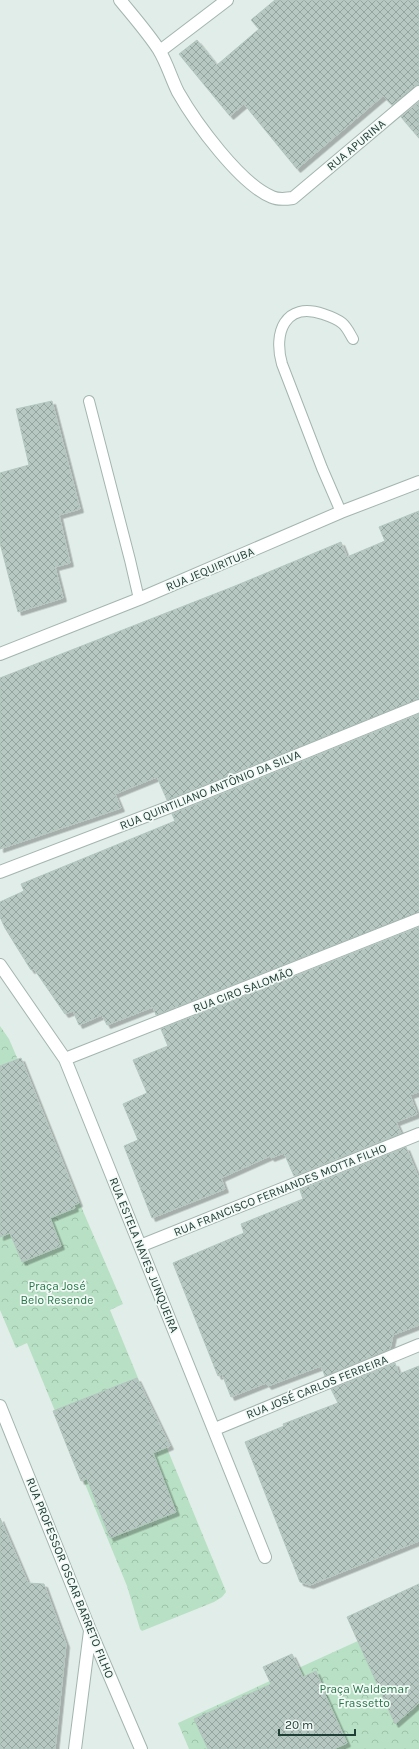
<svg xmlns="http://www.w3.org/2000/svg" width="419" height="1749" viewBox="0 0 419 1749" font-family="Karla,sans-serif">
  <style>
    .park { fill: url(#park-crowns) }
    .building { fill: url(#building-cross-hatch); stroke: #b3c7bf; filter: url(#shadow) }
    .lines { fill: none; stroke-linecap: round; stroke-linejoin: round }
    .service-casing { stroke: #a3b5af; stroke-width: 12 }
    .minor-casing { stroke: #a3b5af; stroke-width: 14 }
    .tertiary-casing { stroke: #a3b5af; stroke-width: 14 }
    .service { stroke: #fff; stroke-width: 10 }
    .minor { stroke: #fff; stroke-width: 12 }
    .tertiary { stroke: #fff; stroke-width: 12 }
    .labels { text-anchor: middle; dominant-baseline: central; stroke-width: 3.5; stroke-linejoin: round; paint-order: stroke }
    .street-label { font-size: 12px; fill: #203f37; stroke: #f2f9f6 }
    .park-label { font-size: 12px; fill: #267948; stroke: #f2f9f6 }
  </style>
  <defs>
    <pattern id="park-crowns" width="20" height="18" patternUnits="userSpaceOnUse"><rect width="20" height="18" fill="#b8e0c4"/><path d="M2 6a3 3 0 1 1 6 0M12 15a3 3 0 1 1 6 0" fill="none" stroke="#9ec1a9"/></pattern>
    <pattern id="building-cross-hatch" width="8" height="8" patternUnits="userSpaceOnUse"><rect width="8" height="8" fill="#b6c8c1"/><path d="M0 0l8 8M0 8l8-8" fill="none" stroke="#94a49e"/></pattern>
    <filter id="shadow"><feDropShadow dx="3.5" dy="3.5" stdDeviation="0" flood-color="#0004"/></filter>
  </defs>
  <rect width="100%" height="100%" fill="#e1ede8"/>
  <path class="park" d="M0 1026 9 1039 123 1304 110 1310 225 1589 226 1592 222 1597 214 1602 142 1631 140 1629 127 1586 27 1343 16 1348 0 1310Z
    M419 1601V1749H189L178 1723 371 1635Z"/>
  <path class="building" d="M275 0H419V85L414 86 392 105 383 96 297 169 244 104 230 116 179 54 197 40 217 65 259 29 251 20Z
    M419 102V138L401 117Z
    M52 401 80 509 59 515 70 563 55 567 63 598 18 612 0 543V473L29 465 16 409Z
    M419 511V699L167 800 157 777 115 794 121 808 0 849V678L235 586 341 542 347 557 385 541 379 527Z
    M419 714V912L156 1015 153 1007 107 1025 102 1015 79 1025 73 1011 65 1014 34 969 31 970 5 928 0 917V902L24 891 21 884 175 821 172 814Z
    M419 927V1092L410 1095 417 1114 396 1122 401 1133 294 1176 284 1153 271 1158 270 1156 221 1178 225 1189 152 1218 124 1146 138 1140 123 1104 147 1093 133 1060 168 1046 161 1029Z
    M21 1058 79 1203 74 1205 75 1208 50 1218 61 1246 22 1262 10 1233 0 1237V1066Z
    M406 1147 419 1179V1325L393 1335 390 1349 325 1376 321 1366 268 1386 266 1383 231 1397 222 1374 218 1376 173 1263 244 1233 241 1224 303 1199 300 1190Z
    M395 1363 399 1374 419 1366V1541L310 1585 300 1582 245 1442 284 1426 283 1424 338 1403 331 1389Z
    M137 1378 170 1446 153 1453 176 1512 110 1538 87 1479 81 1481 53 1411Z
    M0 1518 28 1583 44 1584 66 1644 55 1749H0Z
    M419 1584V1703L395 1724 347 1617Z
    M292 1654 303 1677 316 1671 324 1690H323L347 1743 334 1749H208L194 1719 271 1684 263 1667Z"/>
  <g class="lines">
    <defs>
      <path id="service" d="M89 401 130 560 139 599
        M341 512 322 468 282 364C273 333 285 301 323 314 329 316 337 319 342 323 347 327 350 334 353 339"/>
      <path id="minor" d="M120 0C133 16 148 33 159 50 167 63 171 78 178 92 195 122 240 184 272 197 278 200 286 199 293 198L419 92
        M160 51 227 0
        M0 872 172 806 419 706
        M0 965 65 1059 265 1557
        M65 1059 419 919
        M140 1246 419 1134
        M0 1406 90 1630 141 1749
        M215 1429 419 1345
        M75 1749 90 1631"/>
      <path id="tertiary" d="M0 654 139 599 341 512 419 482"/>
    </defs>
    <use href="#service" class="service-casing"/>
    <use href="#minor" class="minor-casing"/>
    <use href="#tertiary" class="tertiary-casing"/>
    <use href="#service" class="service"/>
    <use href="#minor" class="minor"/>
    <use href="#tertiary" class="tertiary"/>
  </g>
  <g class="labels">
    <g class="street-label">
      <text transform="translate(356 145) rotate(-40)">RUA APURINA</text>
      <text transform="translate(210 569) rotate(-23)">RUA JEQUIRITUBA</text>
      <text transform="translate(210 790) rotate(-22)">RUA QUINTILIANO ANTÔNIO DA SILVA</text>
      <text transform="translate(243 990) rotate(-21)">RUA CIRO SALOMÃO</text>
      <text transform="translate(280 1190) rotate(-22)">RUA FRANCISCO FERNANDES MOTTA FILHO</text>
      <text transform="translate(144 1255) rotate(68)">RUA ESTELA NAVES JUNQUEIRA</text>
      <text transform="translate(317 1387) rotate(-22)">RUA JOSÉ CARLOS FERREIRA</text>
      <text transform="translate(70 1578) rotate(68)">RUA PROFESSOR OSCAR BARRETO FILHO</text>
    </g>
    <g class="park-label">
      <text x="57" y="1286">Praça José<tspan x="57" dy="14">Belo Resende</tspan></text>
      <text x="364" y="1689">Praça Waldemar<tspan x="364" dy="14">Frassetto</tspan></text>
    </g>
  </g>
  <path d="M279 1729v6h76v-6" fill="none" stroke="#203f37" stroke-width="2"/>
  <text x="285" y="1729" font-size="12" fill="#203f37" stroke="#f2f9f6" stroke-width="3" paint-order="stroke">20 m</text>
</svg>
